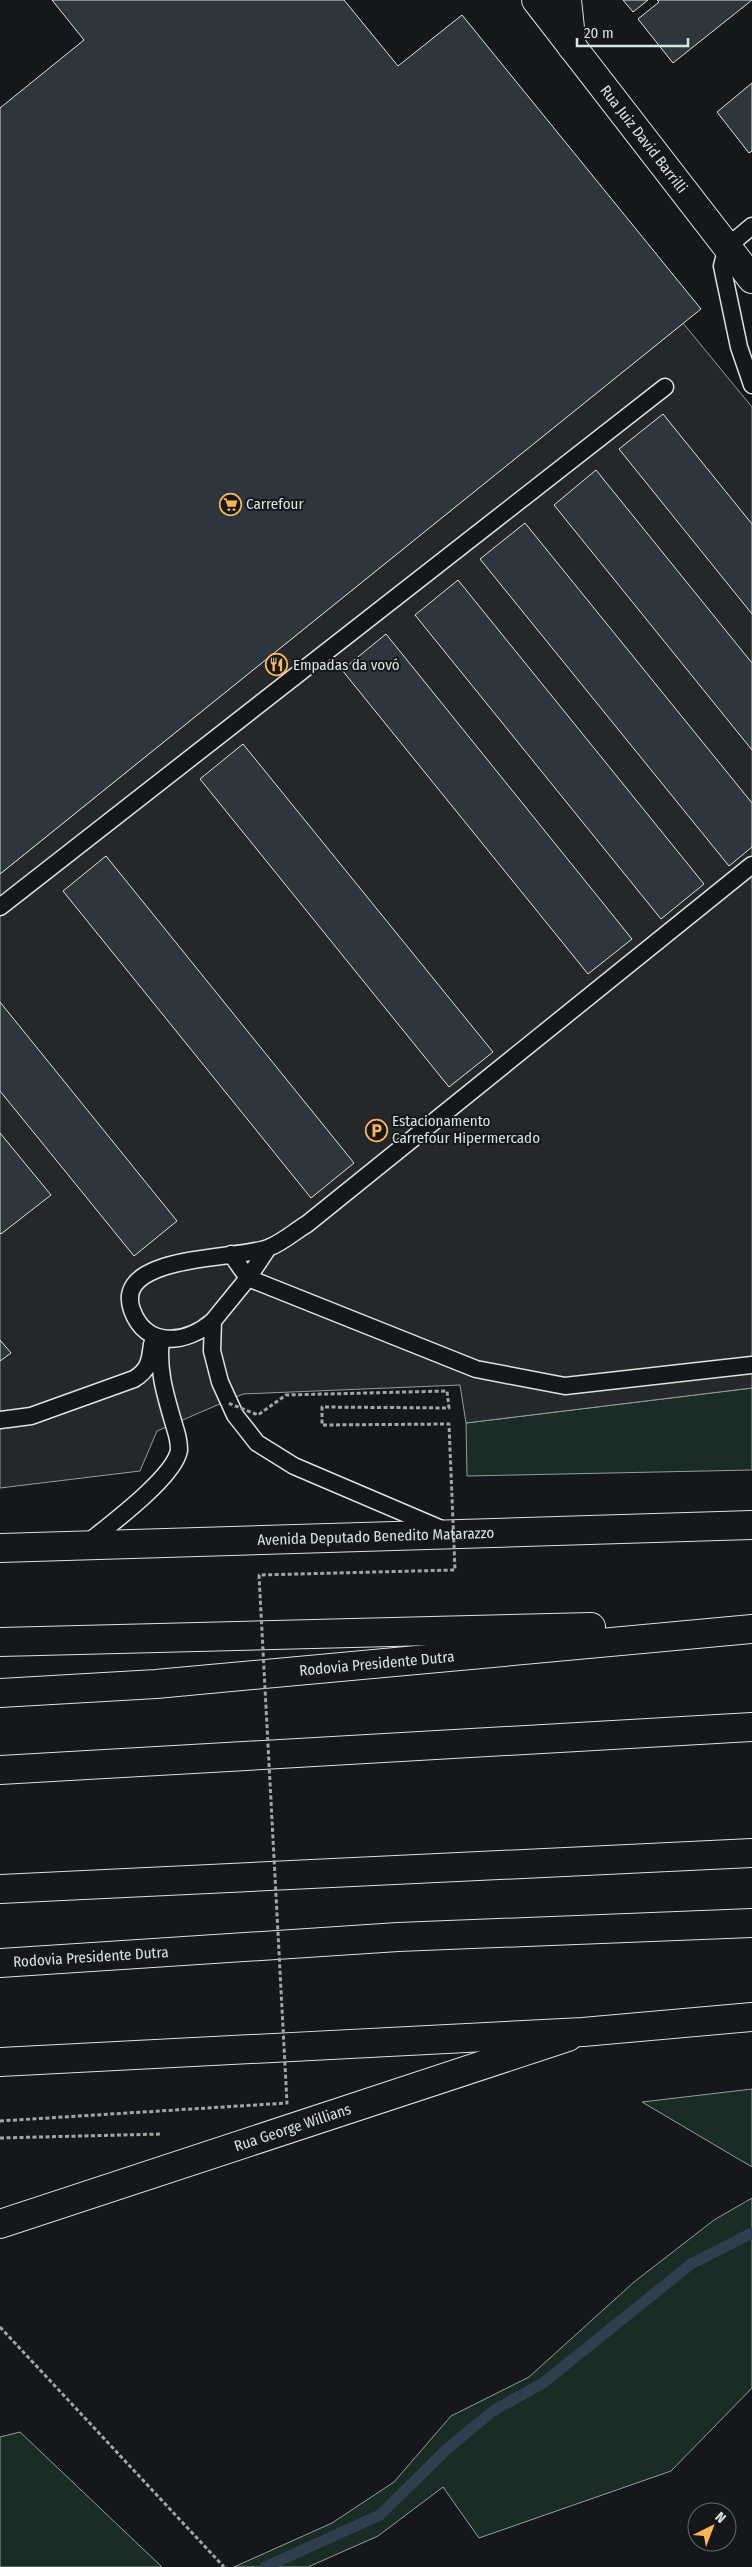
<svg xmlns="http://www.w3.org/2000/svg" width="752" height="2567" viewBox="0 0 752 2567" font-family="'Fira Sans Condensed',sans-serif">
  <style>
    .green { fill: #1a2d24; stroke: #939e99 }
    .parking { fill: #24282b; stroke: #939e99 }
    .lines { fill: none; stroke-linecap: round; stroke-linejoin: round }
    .stream { stroke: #2f3f4d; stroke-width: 11 }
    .building { fill: #2c363c; stroke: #d8e6dc }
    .service-casing { stroke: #d8e6dc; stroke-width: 19 }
    .minor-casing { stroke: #d8e6dc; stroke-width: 30 }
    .primary-casing { stroke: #d8e6dc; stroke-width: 30 }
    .motorway-casing { stroke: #d8e6dc; stroke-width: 30 }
    .path { stroke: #9da8a2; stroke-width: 3; stroke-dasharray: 4 2.5; stroke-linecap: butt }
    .service { stroke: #14181c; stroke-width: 16 }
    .minor { stroke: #14181c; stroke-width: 28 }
    .primary { stroke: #14181c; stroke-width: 28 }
    .motorway { stroke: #14181c; stroke-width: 28 }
    .path-bridge { stroke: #9da8a2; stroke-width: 3; stroke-dasharray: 4 2.5; stroke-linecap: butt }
    .labels { text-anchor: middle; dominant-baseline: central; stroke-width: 4; stroke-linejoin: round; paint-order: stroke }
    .street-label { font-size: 15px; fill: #d8e6dc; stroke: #14181c }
    .poi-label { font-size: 15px; fill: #d8e6dc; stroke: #14181c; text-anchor: start }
  </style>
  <rect width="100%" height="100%" fill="#14181c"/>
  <path class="green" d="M752 1388V1470L467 1476 466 1423Z
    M752 2089V2167L642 2102Z
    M752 2198V2388L671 2471 479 2538 443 2487 378 2536 308 2567H234L332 2523 394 2482 451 2416 529 2377 634 2282 714 2220Z
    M20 2432 162 2567H0V2437Z"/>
  <path class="parking" d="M683 323 752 407V1388L466 1423 460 1385 243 1394 157 1431 140 1471 0 1488V874Z"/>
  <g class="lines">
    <path class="stream" d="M265 2567 380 2515 447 2449 493 2411 543 2383 691 2264 752 2233"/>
  </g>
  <path class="building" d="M52 0H344L398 66 462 15 701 309 0 874V108L84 40Z
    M623 0H648L633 12Z
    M657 0H752L673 63 638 19 659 2Z
    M752 83V151L749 153 717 112Z
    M663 414 752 524V614L619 449Z
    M596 470 752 663V750L554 505Z
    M525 523 752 803V847L729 866 480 559Z
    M458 580 704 884 661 919 415 615Z
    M386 634 632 939 588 974 342 670Z
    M243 744 493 1052 449 1087 200 779Z
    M106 856 354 1163 311 1198 63 891Z
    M0 1002 177 1221 134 1256 0 1091Z
    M0 1133 51 1195 1 1234 0 1233Z
    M0 1340 11 1353 0 1361Z"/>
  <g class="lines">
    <defs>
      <path id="service" d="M752 226 727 247 722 266 739 347 752 385
        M0 907 665 387
        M268 1248 248 1278 213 1321 212 1351 220 1382 235 1415 257 1443 294 1466 444 1530
        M231 1254 248 1278 476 1369 565 1386 752 1365
        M213 1321C186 1344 146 1349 132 1310 112 1254 237 1260 268 1248 282 1243 295 1231 307 1224L752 865
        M0 1420 31 1416 134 1379C149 1370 150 1361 152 1344
        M86 1544C107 1527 175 1477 179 1450 179 1444 177 1434 175 1428 166 1397 157 1371 161 1339"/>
      <g id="minor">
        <path id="s1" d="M536 0 752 279"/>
        <path d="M567 0 572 47"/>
        <path id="s2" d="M0 2224 568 2037"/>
      </g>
      <g id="primary">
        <path id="s3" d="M0 1548 752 1525"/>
        <path d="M0 1642 591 1627"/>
        <path id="s4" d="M0 1693 156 1684 752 1629"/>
        <path id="s5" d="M0 1963 398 1937 752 1923"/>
        <path d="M0 2062 583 2032 752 2017"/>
      </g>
      <path id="motorway" d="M0 1770 752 1727
        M0 1889 752 1853"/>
    </defs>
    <use href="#service" class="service-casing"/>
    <use href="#minor" class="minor-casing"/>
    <use href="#primary" class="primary-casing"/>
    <use href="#motorway" class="motorway-casing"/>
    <path class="path" d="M0 2138 162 2134
      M0 2327 224 2567"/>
    <use href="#service" class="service"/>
    <use href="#minor" class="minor"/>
    <use href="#primary" class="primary"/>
    <use href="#motorway" class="motorway"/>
    <path class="path-bridge" d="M0 2121 287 2103 259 1575 455 1570 449 1424 322 1425V1407L449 1408 447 1391 286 1395 258 1415 228 1403"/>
  </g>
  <defs>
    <symbol id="supermarket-ring" viewBox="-11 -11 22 22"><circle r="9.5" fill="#14181c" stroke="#ffb74d" stroke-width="1.5"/><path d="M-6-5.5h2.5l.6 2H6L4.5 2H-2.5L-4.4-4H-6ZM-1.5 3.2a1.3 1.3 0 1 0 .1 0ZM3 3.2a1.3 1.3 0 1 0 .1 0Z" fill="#ffb74d"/></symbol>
    <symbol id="restaurant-ring" viewBox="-11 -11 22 22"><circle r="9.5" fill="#14181c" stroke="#ffb74d" stroke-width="1.5"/><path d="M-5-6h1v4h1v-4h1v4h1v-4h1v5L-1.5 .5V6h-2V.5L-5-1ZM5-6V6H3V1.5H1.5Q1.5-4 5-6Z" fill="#ffb74d"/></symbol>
    <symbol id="parking-ring" viewBox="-11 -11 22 22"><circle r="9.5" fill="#14181c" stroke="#ffb74d" stroke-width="1.5"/><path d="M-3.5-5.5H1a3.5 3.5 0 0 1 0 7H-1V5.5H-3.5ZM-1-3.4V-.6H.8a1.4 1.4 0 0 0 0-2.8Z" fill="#ffb74d"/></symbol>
  </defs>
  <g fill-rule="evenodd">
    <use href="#supermarket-ring" x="218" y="492" width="25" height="25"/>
    <use href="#restaurant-ring" x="264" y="652" width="25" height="25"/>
    <use href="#parking-ring" x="364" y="1118" width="25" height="25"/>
  </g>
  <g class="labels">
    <g class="street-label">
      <text stroke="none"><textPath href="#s1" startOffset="176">Rua Juiz David Barrilli</textPath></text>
      <text stroke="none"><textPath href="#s3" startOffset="376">Avenida Deputado Benedito Matarazzo</textPath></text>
      <text stroke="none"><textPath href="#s4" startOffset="378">Rodovia Presidente Dutra</textPath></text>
      <text stroke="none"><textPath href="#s5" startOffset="91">Rodovia Presidente Dutra</textPath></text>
      <text stroke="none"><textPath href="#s2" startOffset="308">Rua George Willians</textPath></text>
    </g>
    <g class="poi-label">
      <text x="246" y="504">Carrefour</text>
      <text x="293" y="665">Empadas da vovó</text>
      <text x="392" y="1121">Estacionamento<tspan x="392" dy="17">Carrefour Hipermercado</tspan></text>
    </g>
  </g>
  <g transform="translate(712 2527) rotate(42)"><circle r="24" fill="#14181c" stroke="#626a69"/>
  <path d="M0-4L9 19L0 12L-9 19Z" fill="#ffb74d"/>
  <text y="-8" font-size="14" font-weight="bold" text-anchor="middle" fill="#d8e6dc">N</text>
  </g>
  <path d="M577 38v8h111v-8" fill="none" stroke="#d8e6dc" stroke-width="2.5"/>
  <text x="584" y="38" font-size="15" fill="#d8e6dc" stroke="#14181c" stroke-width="4" paint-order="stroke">20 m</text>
</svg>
